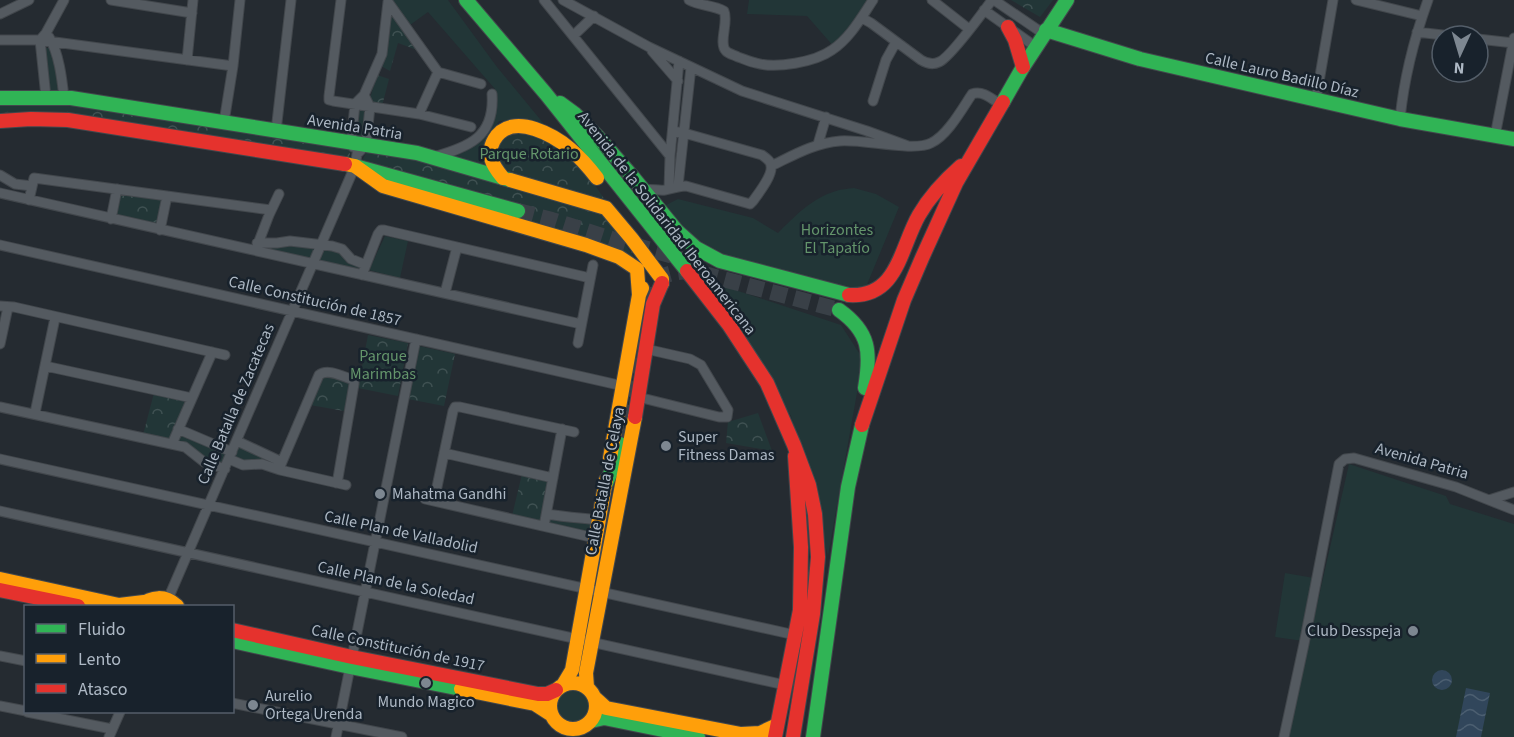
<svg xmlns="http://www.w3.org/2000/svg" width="1514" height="737" viewBox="0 0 1514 737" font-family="'Source Sans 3',sans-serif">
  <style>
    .green { fill: #223637 }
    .park { fill: url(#park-crowns) }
    .water { fill: url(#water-waves) }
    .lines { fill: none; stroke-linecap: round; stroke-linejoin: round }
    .highway-tunnel { stroke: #394047; stroke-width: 16; stroke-dasharray: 16 8; stroke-linecap: butt }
    .street-casing { stroke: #42474c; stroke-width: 11 }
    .fast-casing { stroke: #42474c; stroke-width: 16 }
    .slow-casing { stroke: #42474c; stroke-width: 16 }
    .jam-casing { stroke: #42474c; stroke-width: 16 }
    .street { stroke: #545a60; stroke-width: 9 }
    .fast { stroke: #30b455; stroke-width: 14 }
    .slow { stroke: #ff9f0a; stroke-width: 14 }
    .jam { stroke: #e5322d; stroke-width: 14 }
    .poi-dot { fill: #7d8791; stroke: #18222c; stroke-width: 2 }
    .labels { text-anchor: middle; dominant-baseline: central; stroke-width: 5; stroke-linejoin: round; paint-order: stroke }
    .street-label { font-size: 16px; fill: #adb8c4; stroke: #18222c }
    .park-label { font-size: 16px; fill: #64956b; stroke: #18222c }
    .poi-label { font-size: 16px; fill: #adb8c4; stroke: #18222c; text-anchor: start }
  </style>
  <defs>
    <pattern id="park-crowns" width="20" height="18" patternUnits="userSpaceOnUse" patternTransform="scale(1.5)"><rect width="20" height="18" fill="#223637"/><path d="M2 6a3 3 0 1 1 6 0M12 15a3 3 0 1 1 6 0" fill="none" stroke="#3f5152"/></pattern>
    <pattern id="water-waves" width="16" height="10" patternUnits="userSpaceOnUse" patternTransform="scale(1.5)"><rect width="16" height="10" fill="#31465b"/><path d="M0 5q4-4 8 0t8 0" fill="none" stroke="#4c5f71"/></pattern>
  </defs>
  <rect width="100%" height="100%" fill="#252b31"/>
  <path class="green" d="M389 0H448L497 67 544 124 516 120 499 121 486 141 489 166 452 156 474 145 495 108V89L428 12 410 25Z
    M749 0H872L835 48 807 16 747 14Z
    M45 48H52C53 62 58 76 60 90L49 91Z
    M355 104 370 107 366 145 352 143Z
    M854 188 876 194 899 207 864 292 711 258 656 203 666 205 678 199 753 218 778 233C795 216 812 198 836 191 841 189 848 189 854 188Z
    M385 236 408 241 400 278 369 270Z
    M288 241 334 246 363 266 362 275 257 251V243Z
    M699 278 841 325 863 359 828 556 791 416Z
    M178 429 231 454 238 444 282 462 279 469 229 459 225 469 172 444Z
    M1349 464 1446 496 1450 504 1514 524V737H1287Z
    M548 516 597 521 594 538 544 526Z
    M1285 573 1314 578 1303 641 1275 637Z
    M553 707a20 20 0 1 1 40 0a20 20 0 1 1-40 0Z"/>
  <path class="park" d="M1011 0H1053L1040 17Z
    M390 13 417 50 398 43 390 71 381 66Z
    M377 75 389 79 382 106 369 102Z
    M22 101 89 105 351 148 349 159 157 129 106 119 13 112 0 113V105Z
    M537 132 580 163 607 203 506 171 495 154 505 133Z
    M368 149 414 156 600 210 632 254 639 265 385 183 362 161Z
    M120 191 162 197 157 225 115 216Z
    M368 335 408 343 398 396 358 388Z
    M419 346 455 354 444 406 408 399Z
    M323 375 351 381 344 411 310 405Z
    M154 393 186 400 169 441 143 435Z
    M758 413 772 451 726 443 728 422Z
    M522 474 549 479 540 522 512 516Z"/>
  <path class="water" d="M1432 680a10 10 0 1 1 20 0a10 10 0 1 1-20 0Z
    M1466 688 1490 693 1481 737H1456Z"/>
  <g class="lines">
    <path class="highway-tunnel" d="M518 211 552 220 618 241 681 258
      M620 444 647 298C649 294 650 287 653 284 661 273 681 271 693 271L839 310"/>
    <defs>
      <path id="street" d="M111 0 192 13
        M341 0 329 96V100L333 101 419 114 471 127
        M544 0 670 156
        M563 0 649 47 742 91 867 131 908 146
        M689 0C700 6 713 5 724 11 729 22 718 43 726 51 729 54 734 55 738 57 744 59 750 62 756 63 776 69 815 62 832 50 850 38 861 18 873 0
        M932 0 969 29
        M994 0 1044 34
        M1356 0 1422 16
        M388 2 438 72 481 84
        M984 10 1036 47
        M0 14 29 0
        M862 18 871 23 921 60C926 63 933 65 939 62 950 58 983 12 992 0
        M1417 32 1451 36
        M573 36 594 16
        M49 37C59 53 62 79 64 98
        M1478 39 1514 43
        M0 40H40L233 66
        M652 51 678 81
        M187 60 193 0
        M46 97 40 40 46 33 64 0
        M1316 99 1333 0
        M873 101 886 60 896 42
        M419 114 438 72
        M1400 119C1404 78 1414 39 1428 0
        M224 122 233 66 240 0
        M276 131 291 0
        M1495 136 1514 38
        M818 144 826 117
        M353 147 351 143 355 104 364 95 382 54 388 2
        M433 157C469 147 495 137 492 94
        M771 166C794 155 814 143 840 141 863 139 914 152 931 143 947 136 962 109 972 94 983 90 992 99 1001 105
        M0 175 15 184 32 186
        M678 186 691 67
        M669 189 670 156 679 61
        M644 190C651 188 658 191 665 190 673 189 678 186 686 186L750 204 753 201C758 194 773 175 771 166 771 161 766 158 762 155L684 133 673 131
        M0 193 581 324
        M29 200 34 178 271 210
        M111 219 117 189
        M160 230 167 196
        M257 243H277L290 241 332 246 342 249 351 259 366 265
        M0 245 623 386
        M256 249 269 215 279 194
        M362 275 378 234 381 230H384L590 278
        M445 293 457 247
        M0 306 14 307 225 355
        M578 343 593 265
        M0 344 8 307
        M45 366 192 398
        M638 397 719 417H727L728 410 701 365 690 359 646 349
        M0 407 185 447 204 462 225 469
        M35 413 55 318
        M178 429 232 452
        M237 441 282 462
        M172 444 211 355 212 352
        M444 453 553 478
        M0 459 795 635
        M229 459 243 465 262 464 280 470 346 485
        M279 469 319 375C327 368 342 376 351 379L354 380V384L338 478 336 483
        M425 499 595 538
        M1489 500 1514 492
        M434 501 453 411 455 407H460L574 432
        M0 511 785 685
        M547 514C564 517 581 518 599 520
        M544 526 562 429
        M168 599 355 166 357 154 366 145 370 107 364 95
        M0 656 26 661
        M232 703 402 737
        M0 706 26 711
        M27 712 112 729
        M109 737 120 712
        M336 737 416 339
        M1284 737 1304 644 1339 464 1345 459 1354 458 1456 487 1514 510"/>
      <path id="fast" d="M466 0 546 94 687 271
        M1046 30 1140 59 1400 119 1514 139
        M0 98H71L417 153 510 180
        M1003 102 1023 67 1067 0
        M560 103 575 114 598 137 632 176 677 231 696 248 720 261 849 295
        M355 166 518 211
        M839 310C870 332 871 352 865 388
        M604 488 614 465 620 444
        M232 641 350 667 461 689
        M591 721 604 718 698 737
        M813 737 848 487 862 425"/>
      <path id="slow" d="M345 164 355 166 383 186 586 245 619 257 637 269 639 295
        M503 178C498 172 493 166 491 158 490 152 491 145 494 140 503 124 520 124 535 129 562 138 580 156 597 178
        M510 180 606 208 632 239 662 279V283
        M610 458 639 295 642 288
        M0 579 119 605 144 602
        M139 606C152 596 165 595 177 606
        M550 706a23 23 0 1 1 46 0a23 23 0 1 1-46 0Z
        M563 685 572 670 606 480
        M587 687 586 673 635 417
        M461 689 535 704 552 715
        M595 698 606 708 741 734 760 733 777 725"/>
      <path id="jam" d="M1008 27 1015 40 1023 67
        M0 121 31 119 68 120 345 164
        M687 271 729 325 767 383 794 445 809 485 815 514 818 557 813 614 793 737
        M849 295C898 298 900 248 919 215 930 196 945 180 961 166
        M635 417 653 304 662 283
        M862 425 904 300 922 258 956 183 1003 102
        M0 590 78 606
        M232 630 352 657 538 694H547L556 690
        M775 737 800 610 801 547 795 456"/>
    </defs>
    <use href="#street" class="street-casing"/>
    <use href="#fast" class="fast-casing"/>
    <use href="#slow" class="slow-casing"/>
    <use href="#jam" class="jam-casing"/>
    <use href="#street" class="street"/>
    <use href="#fast" class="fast"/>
    <use href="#slow" class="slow"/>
    <use href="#jam" class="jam"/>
  </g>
  <g class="poi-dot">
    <circle cx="666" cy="446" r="6"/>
    <circle cx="380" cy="494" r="6"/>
    <circle cx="1413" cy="631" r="6"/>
    <circle cx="426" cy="683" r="6"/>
    <circle cx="253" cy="705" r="6"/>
  </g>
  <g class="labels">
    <g class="street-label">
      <text transform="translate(1282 75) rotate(13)">Calle Lauro Badillo Díaz</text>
      <text transform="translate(355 127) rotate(9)">Avenida Patria</text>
      <text transform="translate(667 223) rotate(52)">Avenida de la Solidaridad Iberoamericana</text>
      <text transform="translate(315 301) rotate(13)">Calle Constitución de 1857</text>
      <text transform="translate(236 404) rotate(-67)">Calle Batalla de Zacatecas</text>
      <text transform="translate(1422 461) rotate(16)">Avenida Patria</text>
      <text transform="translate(605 481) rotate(-79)">Calle Batalla de Celaya</text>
      <text transform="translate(401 532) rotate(12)">Calle Plan de Valladolid</text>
      <text transform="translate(396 583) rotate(12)">Calle Plan de la Soledad</text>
      <text transform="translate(398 648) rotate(12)">Calle Constitución de 1917</text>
    </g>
    <g class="park-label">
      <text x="529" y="154">Parque Rotario</text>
      <text x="837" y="230">Horizontes<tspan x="837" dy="18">El Tapatío</tspan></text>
      <text x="383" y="356">Parque<tspan x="383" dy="18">Marimbas</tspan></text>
    </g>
    <g class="poi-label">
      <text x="678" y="437">Super<tspan x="678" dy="18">Fitness Damas</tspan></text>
      <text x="392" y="494">Mahatma Gandhi</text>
      <text x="1401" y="631" text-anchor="end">Club Desspeja</text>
      <text x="265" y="696">Aurelio<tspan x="265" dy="18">Ortega Urenda</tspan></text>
      <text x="426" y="702" text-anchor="middle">Mundo Magico</text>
    </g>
  </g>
  <rect x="24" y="605" width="210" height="108" fill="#18222c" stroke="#545e69" stroke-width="1.5"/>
  <rect x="36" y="624" width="30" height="9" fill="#30b455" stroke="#545e69" stroke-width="1.5"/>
  <text x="78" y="635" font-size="18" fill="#adb8c4">Fluido</text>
  <rect x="36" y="654" width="30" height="9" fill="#ff9f0a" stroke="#545e69" stroke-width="1.5"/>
  <text x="78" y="665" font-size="18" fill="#adb8c4">Lento</text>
  <rect x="36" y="684" width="30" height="9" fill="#e5322d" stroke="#545e69" stroke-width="1.5"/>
  <text x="78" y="695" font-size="18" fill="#adb8c4">Atasco</text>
  <g transform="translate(1460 54) rotate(184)"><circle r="28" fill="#18222c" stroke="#545e69" stroke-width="1.5"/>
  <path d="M0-4.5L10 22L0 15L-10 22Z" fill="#7d8791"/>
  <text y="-9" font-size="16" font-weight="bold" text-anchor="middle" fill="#adb8c4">N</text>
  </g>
</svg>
